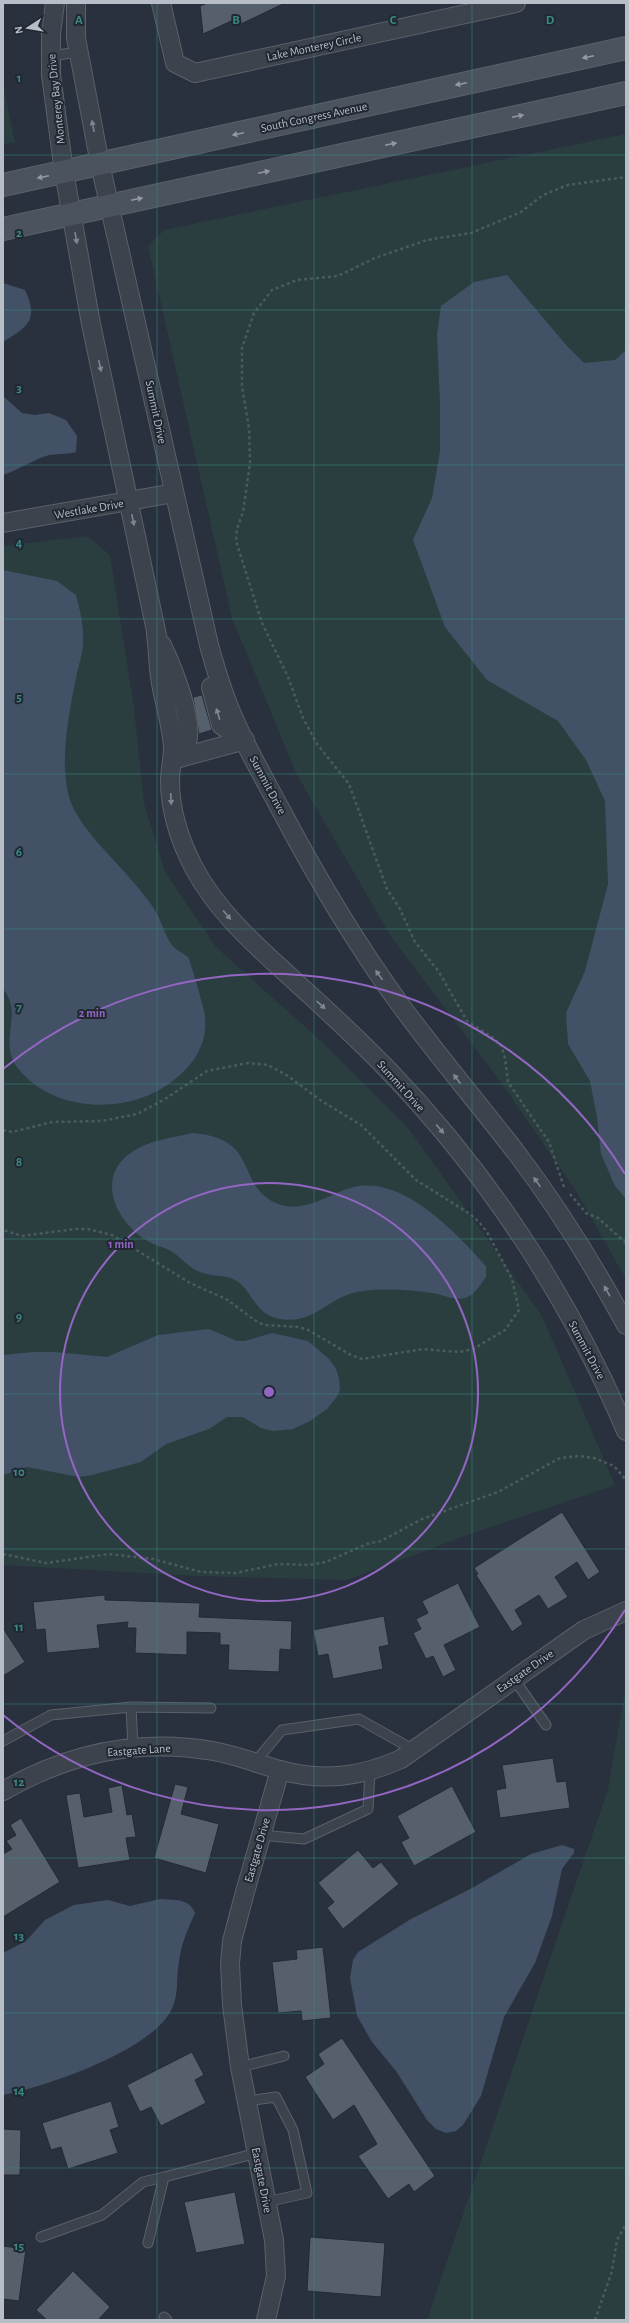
<svg xmlns="http://www.w3.org/2000/svg" width="629" height="2323" viewBox="0 0 629 2323" font-family="'Alegreya Sans',sans-serif">
  <style>
    .green { fill: #2b3e3f }
    .water { fill: #425165 }
    .building { fill: #565f6c; stroke: #232a34 }
    .lines { fill: none; stroke-linecap: round; stroke-linejoin: round }
    .lane-casing { stroke: #5a616b; stroke-width: 11 }
    .street-casing { stroke: #5a616b; stroke-width: 20 }
    .secondary-casing { stroke: #5a616b; stroke-width: 24 }
    .path { stroke: #4a5a5d; stroke-width: 2.5; stroke-dasharray: 3 3; stroke-linecap: butt }
    .lane { stroke: #3c434d; stroke-width: 9 }
    .street { stroke: #3c434d; stroke-width: 18 }
    .secondary { stroke: #4b535f; stroke-width: 22 }
    .oneway { fill: #9299a3 }
    .oneway2 { fill: #808791 }
    .grid { fill: none; stroke: #398884; stroke-width: 1; stroke-opacity: 0.55 }
    .ring { fill: none; stroke: #9366c3; stroke-width: 2 }
    .labels { text-anchor: middle; dominant-baseline: central; stroke-width: 4; stroke-linejoin: round; paint-order: stroke }
    .street-label { font-size: 12px; fill: #b8bec8; stroke: #212832 }
    .grid-label { font-size: 13px; text-anchor: middle; font-weight: bold; fill: #398884; stroke: #212832; stroke-width: 4; stroke-linejoin: round; paint-order: stroke }
    .centre { fill: #9366c3; stroke: #212832; stroke-width: 2 }
    .ring-label { font-size: 12px; text-anchor: middle; font-weight: bold; fill: #9366c3; stroke: #212832; stroke-width: 4; stroke-linejoin: round; paint-order: stroke }
  </style>
  <rect width="100%" height="100%" fill="#28313d"/>
  <path class="green" d="M3 86 15 142 3 144Z
    M626 134V1279L576 1191 500 1081 392 938 297 775 232 618 148 246 164 230Z
    M88 536 110 555 134 708 144 803 165 872 216 947 322 1042 409 1129 542 1316 615 1485 473 1533 347 1580 197 1576 3 1565V546Z
    M626 1686V2320H427L608 1789Z"/>
  <path class="water" d="M507 275 567 346 584 363 615 360 626 350V1199L615 1186 601 1154 597 1117 590 1081 568 1044 566 1013 585 971 608 884 605 801 586 760 558 721 487 680 445 627 413 540 432 498 440 451V403L437 335 441 306 474 282Z
    M3 283 25 290C39 320 28 327 3 342Z
    M3 396 22 413 35 415 49 413 66 420 77 436 76 452C66 455 56 453 46 456 31 461 18 470 3 475Z
    M3 570 57 581 76 595C80 610 84 626 83 642 83 654 78 666 76 678 69 714 60 756 68 793 75 825 114 858 134 883 142 892 150 902 156 912 162 922 165 936 172 945 176 950 183 953 188 957 190 960 203 1005 204 1011 210 1039 196 1063 174 1080 134 1113 64 1114 26 1077 21 1072 14 1065 12 1058 3 1033 22 1012 3 989Z
    M192 1133C262 1138 234 1186 278 1204 302 1213 325 1197 347 1189 399 1170 455 1232 486 1266V1277C480 1285 474 1296 465 1298 454 1301 442 1294 432 1293 410 1290 386 1288 363 1291 329 1294 314 1328 276 1318 253 1312 253 1290 235 1280 225 1274 212 1277 200 1272 189 1268 181 1257 171 1251 163 1247 154 1245 146 1240 115 1221 95 1176 132 1152 149 1140 172 1138 192 1133Z
    M209 1329 237 1341H245L272 1333 308 1341 329 1359 336 1369 339 1378 340 1390 336 1398 327 1409 310 1421 293 1429 273 1431 261 1428 243 1417H227L209 1429 166 1444 141 1462 92 1475 79 1477 27 1467 3 1475V1355L33 1352H55L107 1357 158 1335Z
    M562 1845 574 1849V1853L562 1869 552 1916 535 1963 504 2017 481 2096 463 2125 456 2131 446 2133 436 2129 427 2120 396 2071 372 2042 357 2016 350 1978 353 1960 358 1952 411 1919 472 1888 531 1854Z
    M160 1899C173 1900 190 1898 195 1913 188 1929 181 1944 179 1962 176 1977 179 1991 173 2006 158 2049 45 2087 3 2095V1953L26 1941 45 1920 74 1905 108 1900 130 1906Z"/>
  <path class="building" d="M207 3H285L241 24 240 17 203 34 200 6Z
    M202 695 212 730 199 734 193 697Z
    M562 1512 600 1572 588 1580 577 1562 555 1577 568 1597 548 1609 539 1595 515 1610 523 1624 512 1632 476 1575 478 1574 474 1568Z
    M458 1583 480 1627 444 1645 456 1670 443 1677 433 1656 426 1659 413 1633 421 1629 416 1619 428 1613 422 1601Z
    M105 1595V1600L200 1603 199 1617 292 1621 291 1650 280 1649 279 1672 228 1670 229 1645H220V1633L187 1632V1655L135 1653 136 1628H127L128 1622 97 1625 100 1648 47 1653 45 1629 36 1630 33 1602Z
    M384 1616 389 1645 379 1647 383 1669 333 1679 328 1654 318 1656 313 1630Z
    M3 1628 25 1662 3 1676Z
    M553 1758 557 1782 566 1781 570 1808 500 1818 496 1790 506 1788 502 1765Z
    M175 1784 188 1787 181 1814 219 1824 206 1873 154 1858Z
    M122 1785 127 1815 132 1814 136 1837 126 1838 130 1860 78 1868 66 1795 80 1793 84 1817 112 1812 108 1788Z
    M452 1786 476 1832 414 1866 401 1842 409 1838 397 1816Z
    M21 1818 60 1882 3 1917V1854L12 1849 6 1841 16 1835 10 1825Z
    M358 1850 373 1868 381 1862 399 1884 343 1929 327 1908 334 1902 318 1883Z
    M323 1947 331 2018 302 2021 301 2011 278 2013 272 1962 297 1959 296 1950Z
    M342 2038 435 2176 414 2192 409 2184 388 2199 358 2156 377 2144 354 2105 333 2120 305 2077 324 2064 318 2054Z
    M192 2052 204 2075 195 2080 206 2103 161 2126 151 2107 140 2112 127 2085Z
    M111 2101 119 2127 110 2130 118 2153 68 2169 61 2147 51 2150 42 2123Z
    M3 2129 21 2130 20 2175H3Z
    M235 2192 245 2244 196 2253 184 2202Z
    M310 2237 385 2243 381 2297 307 2291Z
    M3 2246 26 2249 19 2301 3 2299Z
    M73 2271 110 2307 98 2320H47L36 2310Z"/>
  <g class="lines">
    <defs>
      <path id="lane" d="M51 56 78 52
        M514 1679 546 1725
        M3 1741 51 1715 131 1707
        M133 1747 131 1707 211 1708
        M255 1762 282 1730 359 1719 414 1750
        M261 1835 304 1839 368 1809 370 1771
        M240 2067 284 2056
        M247 2101 276 2097 293 2130 307 2193 266 2202
        M41 2237 102 2215 143 2182 164 2177
        M148 2243 164 2177 257 2153
        M164 2317 167 2320"/>
      <path id="street" d="M55 3 51 34V75L64 172 91 324 159 645
        M76 3V38L100 164 209 645C214 663 219 681 226 699 241 739 263 776 283 814 318 880 355 942 399 1003 437 1055 479 1104 518 1155 559 1209 594 1266 626 1325
        M161 3 175 63 195 73 516 3
        M3 523 174 493
        M156 634C158 648 158 663 160 677 163 700 172 724 173 748 173 759 170 770 170 781 170 812 180 841 194 868 219 915 261 950 299 985 330 1013 361 1042 390 1072 489 1175 570 1299 626 1431
        M162 645C172 666 196 724 186 745 184 750 176 756 172 761
        M211 687 221 725 244 740
        M172 760 245 740
        M3 1791C69 1753 137 1738 213 1751 236 1755 258 1764 280 1770 323 1782 361 1777 401 1759L584 1630 626 1611
        M266 2320 276 2276 274 2240 240 2067 232 2005 230 1964 232 1941 245 1892 280 1770"/>
      <path id="secondary" d="M3 185 626 48
        M3 229 626 93"/>
    </defs>
    <use href="#lane" class="lane-casing"/>
    <use href="#street" class="street-casing"/>
    <use href="#secondary" class="secondary-casing"/>
    <path class="path" d="M3 1130 12 1132 52 1122 102 1121 137 1114 165 1099 207 1071 248 1063 268 1065 288 1076 320 1100 361 1125 416 1180 470 1214 479 1222 487 1232 512 1279 519 1310 505 1330 473 1349 459 1352 423 1349 362 1359 351 1355 308 1330 299 1327 264 1325 256 1321 226 1299 190 1283 112 1235 88 1229H75L22 1236 3 1230
      M564 1187 549 1142 508 1082 505 1058 501 1045 492 1037 467 1021 439 972 415 942 400 909 387 889 349 784 317 744 303 718 288 677 262 623 236 541 237 529 243 512 250 463 249 428 242 387V348L254 313 272 290 297 280 338 276 375 258 427 240 471 233 521 212 543 195 568 185 626 177
      M570 1194 586 1213 598 1218 626 1243
      M3 1554 46 1563 109 1554 153 1559 201 1572 236 1573 278 1564 309 1565 326 1562 367 1544 381 1541 422 1519 498 1492 560 1458 579 1456 594 1458 614 1466 626 1480
      M595 2320 612 2271 617 2240 626 2224"/>
    <use href="#lane" class="lane"/>
    <use href="#street" class="street"/>
    <use href="#secondary" class="secondary"/>
  </g>
  <defs><path id="oneway-solid" d="M-6-.8H1V-3.2L6.5 0L1 3.2V.8H-6Z"/></defs>
  <g class="oneway">
    <use href="#oneway-solid" transform="translate(588 57) rotate(168)"/>
    <use href="#oneway-solid" transform="translate(461 84) rotate(168)"/>
    <use href="#oneway-solid" transform="translate(518 116) rotate(-12)"/>
    <use href="#oneway-solid" transform="translate(238 134) rotate(168)"/>
    <use href="#oneway-solid" transform="translate(391 144) rotate(-12)"/>
    <use href="#oneway-solid" transform="translate(264 172) rotate(-12)"/>
    <use href="#oneway-solid" transform="translate(43 177) rotate(168)"/>
    <use href="#oneway-solid" transform="translate(137 199) rotate(-12)"/>
  </g>
  <g class="oneway2">
    <use href="#oneway-solid" transform="translate(93 126) rotate(-101)"/>
    <use href="#oneway-solid" transform="translate(76 238) rotate(80)"/>
    <use href="#oneway-solid" transform="translate(100 366) rotate(78)"/>
    <use href="#oneway-solid" transform="translate(133 520) rotate(78)"/>
    <use href="#oneway-solid" transform="translate(218 714) rotate(-107)"/>
    <use href="#oneway-solid" transform="translate(171 799) rotate(87)"/>
    <use href="#oneway-solid" transform="translate(227 915) rotate(50)"/>
    <use href="#oneway-solid" transform="translate(379 975) rotate(-126)"/>
    <use href="#oneway-solid" transform="translate(321 1005) rotate(42)"/>
    <use href="#oneway-solid" transform="translate(457 1079) rotate(-127)"/>
    <use href="#oneway-solid" transform="translate(440 1129) rotate(49)"/>
    <use href="#oneway-solid" transform="translate(537 1182) rotate(-125)"/>
    <use href="#oneway-solid" transform="translate(607 1291) rotate(-119)"/>
  </g>
  <path class="grid" d="M157 3V2320M314 3V2320M472 3V2320M3 155H626M3 310H626M3 465H626M3 619H626M3 774H626M3 929H626M3 1084H626M3 1239H626M3 1394H626M3 1549H626M3 1704H626M3 1858H626M3 2013H626M3 2168H626"/>
  <g class="ring">
    <circle cx="269" cy="1392" r="209"/>
    <path d="M625 1610A418 418 0 0 1 3 1715M3 1069A418 418 0 0 1 625 1174"/>
  </g>
  <g class="labels">
    <g class="street-label">
      <text transform="translate(314 47) rotate(-12)">Lake Monterey Circle</text>
      <text transform="translate(56 99) rotate(-96)">Monterey Bay Drive</text>
      <text transform="translate(314 117) rotate(-12)">South Congress Avenue</text>
      <text transform="translate(156 412) rotate(78)">Summit Drive</text>
      <text transform="translate(89 509) rotate(-10)">Westlake Drive</text>
      <text transform="translate(268 785) rotate(62)">Summit Drive</text>
      <text transform="translate(401 1086) rotate(48)">Summit Drive</text>
      <text transform="translate(587 1350) rotate(62)">Summit Drive</text>
      <text transform="translate(525 1671) rotate(-35)">Eastgate Drive</text>
      <text transform="translate(139 1750) rotate(-4)">Eastgate Lane</text>
      <text transform="translate(257 1850) rotate(-74)">Eastgate Drive</text>
      <text transform="translate(262 2180) rotate(79)">Eastgate Drive</text>
    </g>
  </g>
  <g class="grid-label">
    <text x="79" y="24">A</text>
    <text x="236" y="24">B</text>
    <text x="393" y="24">C</text>
    <text x="550" y="24">D</text>
    <text x="19" y="82">1</text>
    <text x="19" y="237">2</text>
    <text x="19" y="392">3</text>
    <text x="19" y="547">4</text>
    <text x="19" y="701">5</text>
    <text x="19" y="856">6</text>
    <text x="19" y="1011">7</text>
    <text x="19" y="1166">8</text>
    <text x="19" y="1321">9</text>
    <text x="19" y="1476">10</text>
    <text x="19" y="1631">11</text>
    <text x="19" y="1786">12</text>
    <text x="19" y="1940">13</text>
    <text x="19" y="2095">14</text>
    <text x="19" y="2250">15</text>
  </g>
  <circle cx="269" cy="1392" r="6" class="centre"/>
  <g class="ring-label">
    <text x="92" y="1017">2 min</text>
    <text x="121" y="1248">1 min</text>
  </g>
  <rect width="629" height="2323" fill="none" stroke="#b8bec8" stroke-width="8"/>
  <g transform="translate(28 28) rotate(258)" stroke="#212832" stroke-width="3" paint-order="stroke">
  <path d="M0-3L7 15L0 10L-7 15Z" fill="#b8bec8"/>
  <text y="-6" font-size="11" font-weight="bold" text-anchor="middle" fill="#b8bec8">N</text>
  </g>
</svg>
